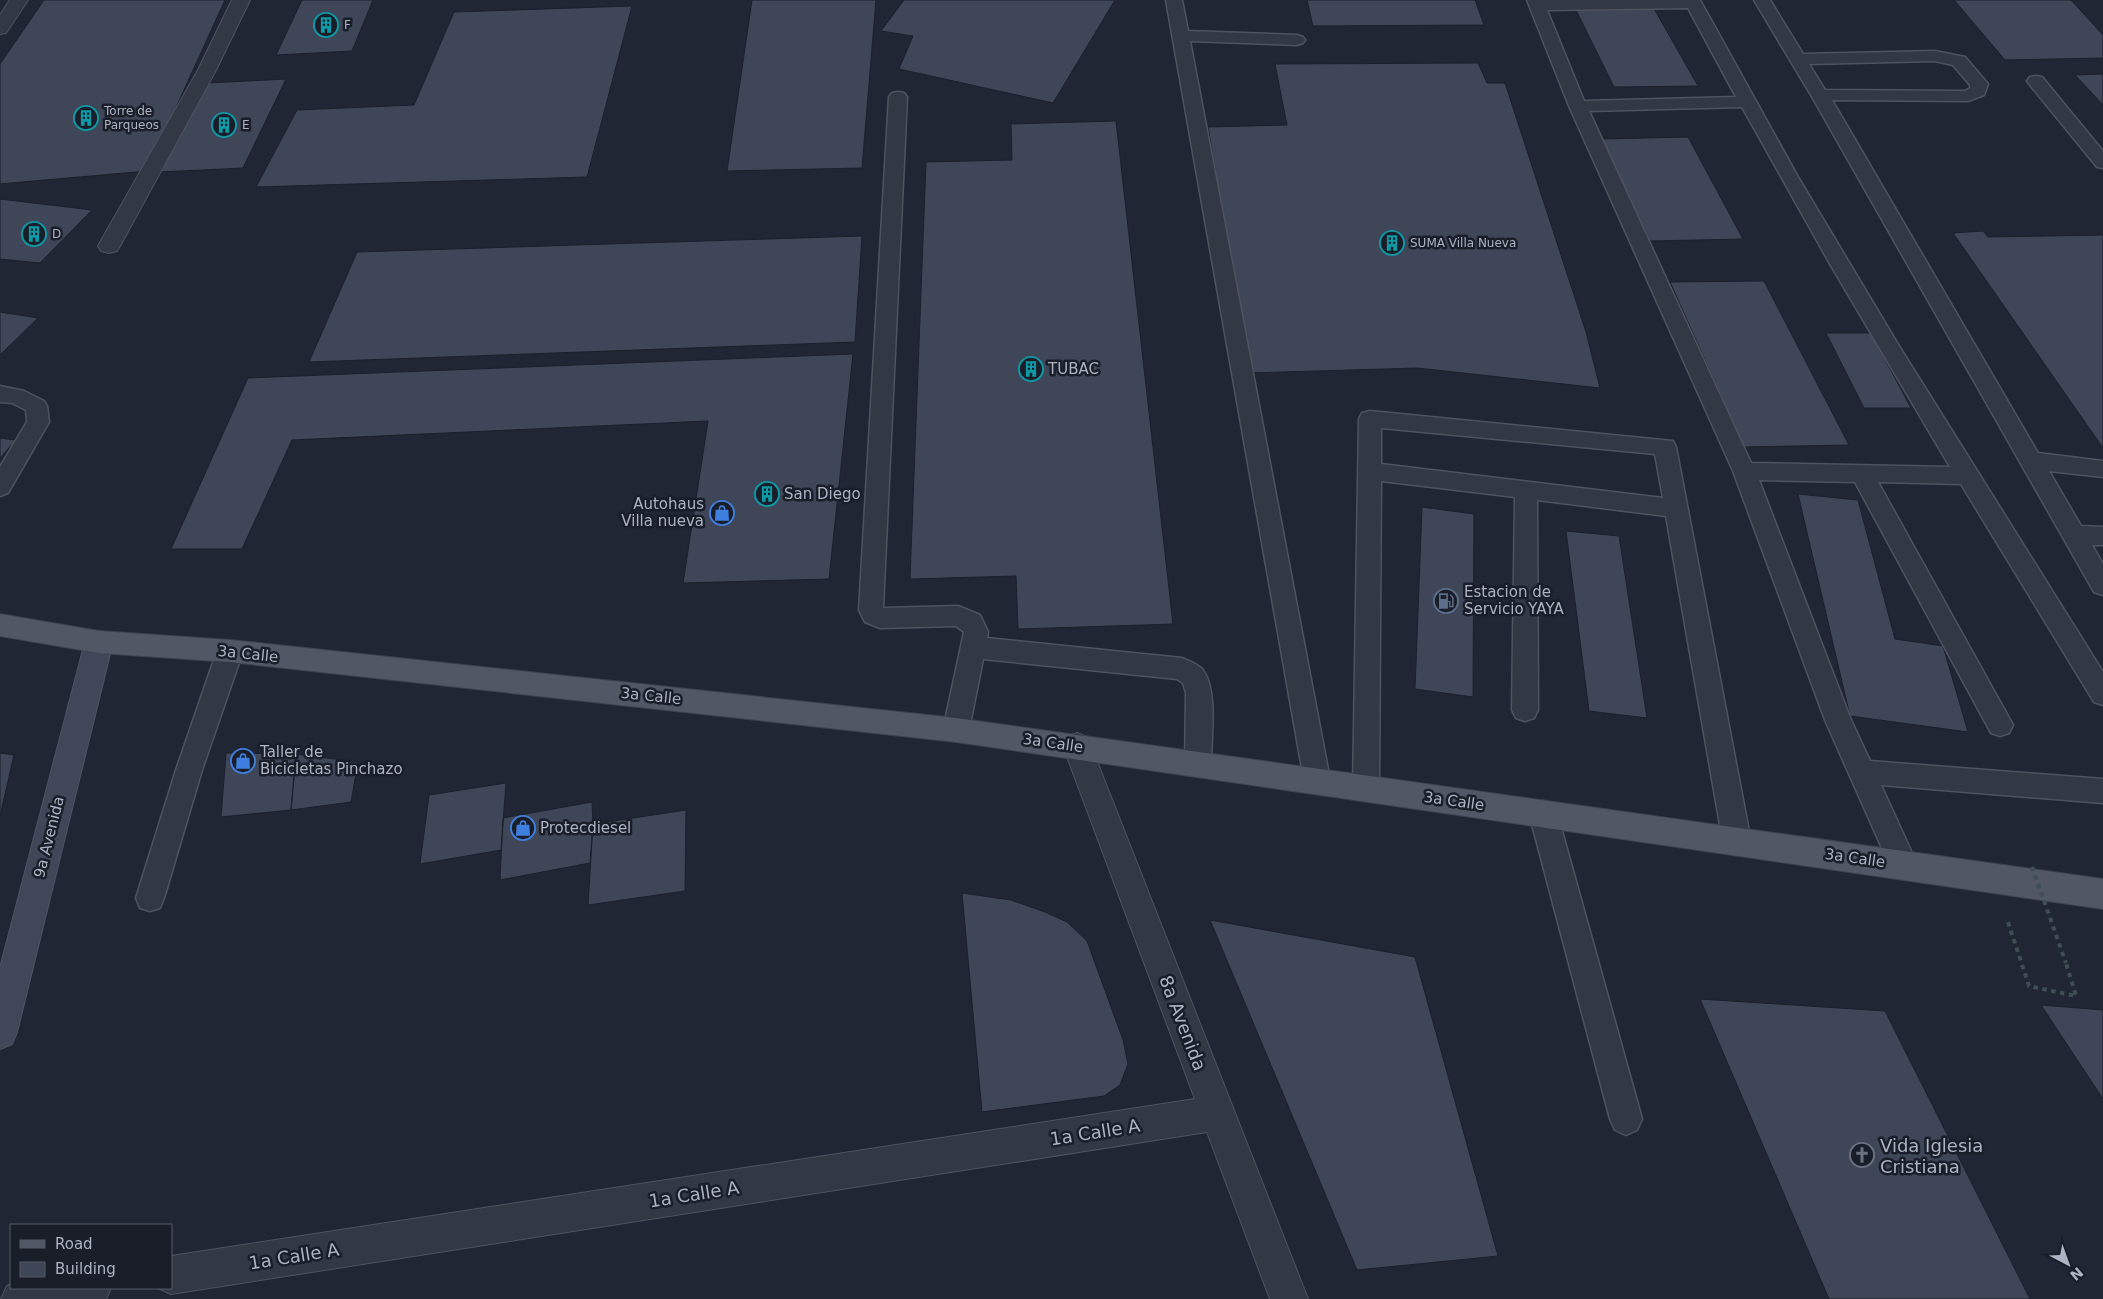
<svg xmlns="http://www.w3.org/2000/svg" width="2103" height="1299" viewBox="0 0 2103 1299" font-family="'DejaVu Sans',sans-serif">
  <style>
    .building { fill: #3e4657; stroke: #1b202b }
    .lines { fill: none; stroke-linecap: round; stroke-linejoin: round }
    .lane-casing { stroke: #4e5360; stroke-width: 3 }
    .street-casing { stroke: #4e5360; stroke-width: 2 }
    .secondary-casing { stroke: #4e5360; stroke-width: 2 }
    .primary-casing { stroke: #3d424e; stroke-width: 2 }
    .path { stroke: #3f4e53; stroke-width: 4; stroke-dasharray: 4.5 4.5; stroke-linecap: butt }
    .lane { fill: #333845; fill-rule: evenodd }
    .street { fill: #333845; fill-rule: evenodd }
    .secondary { fill: #414758; fill-rule: evenodd }
    .primary { fill: #515765; fill-rule: evenodd }
    .path-bridge { stroke: #3f4e53; stroke-width: 4; stroke-dasharray: 4.5 4.5; stroke-linecap: butt }
    .labels { text-anchor: middle; dominant-baseline: central; stroke-width: 5; stroke-linejoin: round; paint-order: stroke }
    .far-poi-label { font-size: 12px; fill: #adb3c2; stroke: #191e29; text-anchor: start }
    .poi-label { font-size: 15px; fill: #adb3c2; stroke: #191e29; text-anchor: start }
    .street-label { font-size: 15px; fill: #adb3c2; stroke: #191e29 }
    .near-street-label { font-size: 18px; fill: #adb3c2; stroke: #191e29 }
    .near-poi-label { font-size: 18px; fill: #adb3c2; stroke: #191e29; text-anchor: start }
  </style>
  <rect width="100%" height="100%" fill="#202634"/>
  <path class="building" d="M44 0H225L147 171 0 184V64Z
    M302 0H373L352 51 276 55Z
    M752 0H876L862 168 727 171Z
    M904 0H1115L1053 103 899 69 913 36 881 31Z
    M1307 0H1475L1484 25 1313 26Z
    M1954 0H2071L2103 35V58L2005 60Z
    M1652 5 1698 86 1614 87 1574 6Z
    M632 6 587 177 256 187 297 110 414 105 454 12Z
    M1478 63 1487 83H1505L1586 332 1600 388 1417 368 1249 373 1208 127 1287 125 1275 64Z
    M2103 74V105L2075 75Z
    M286 79 243 168 159 172 208 83Z
    M1116 121 1173 624 1018 629 1016 576 910 579 926 162 1012 160 1011 124Z
    M1688 137 1743 239 1650 241 1602 139Z
    M0 199 92 210 40 263 0 259Z
    M1983 231 1988 237 2103 235V448L1953 233Z
    M862 236 855 342 309 362 357 252Z
    M1764 281 1849 445 1744 447 1670 282Z
    M0 312 38 318 0 355Z
    M1826 333H1871L1911 408H1864Z
    M853 354 829 579 683 583 708 421 292 440 242 549H171L248 378Z
    M0 438 16 440 0 458Z
    M1798 494 1858 500 1895 639 1943 646 1968 732 1850 716Z
    M1422 507 1474 514 1473 697 1415 689Z
    M1566 531 1619 536 1647 718 1589 711Z
    M0 753 14 755 0 816Z
    M226 753 296 754 291 810 221 817Z
    M296 754 358 762 351 802 291 810Z
    M506 783 501 850 420 864 429 795Z
    M592 802 593 824 590 863 500 880 503 818Z
    M686 810 685 891 588 905 593 824Z
    M962 893 1011 900 1045 912 1067 922 1087 941 1123 1040 1128 1064 1120 1085 1104 1096 982 1112Z
    M1210 920 1415 957 1498 1256 1357 1270Z
    M1700 999 1885 1011 2030 1299H1829Z
    M2041 1005 2103 1010V1099Z"/>
  <g class="lines">
    <defs>
      <path id="lane" d="M1166 0H1182L1188 31 1297 35 1303 37 1305 40 1303 43 1297 45 1190 41 1330 780 1326 788 1317 792 1308 788 1304 780Z
        M1527 0H1700L1798 177 1899 346 2103 672V705L2094 702 1961 484 1878 482 2013 725 2009 733 2000 736 1991 733 1855 482 1759 480 1851 720 1870 761 2103 779V803L1881 785 1917 864 1913 873 1903 877 1893 873 1825 720 1733 471 1569 106ZM1688 8 1736 97 1584 101 1547 10ZM1742 107 1830 264 1950 467 1751 463 1589 111Z
        M1754 0H1770L1803 54 1935 51 1965 57 1988 84 1984 95 1968 101 1832 100 2038 453 2103 461V477L2049 471 2081 526 2103 527V545H2092L2103 564V595L2094 592 1811 95ZM1935 61 1953 65 1970 85V88L1965 91 1825 90 1809 64Z
        M2036 76 2042 77 2103 151V168L2097 167 2030 85 2027 81 2030 77Z
        M898 92 904 93 907 97 883 608 958 606 980 615 988 632 987 638 1182 658C1189 661 1198 664 1203 670 1218 691 1211 737 1211 763L1207 771 1198 775 1189 771 1185 763 1186 693 1183 683 1177 679 983 659 969 730 965 738 956 741 947 738 943 730 964 632 956 626 880 628 865 622 859 610 889 97 892 93Z
        M0 386 24 391 44 401 47 406 49 422 8 493 0 496V467L27 422 26 410 12 403 0 402Z
        M1370 411 1673 441 1676 447 1751 842 1747 851 1737 855 1727 851 1723 842 1666 516 1537 500 1538 710 1534 718 1525 721 1516 718 1512 710 1515 497 1381 481 1379 788 1376 797 1366 800 1356 797 1353 788 1359 419 1362 413ZM1381 428 1655 454 1663 498 1381 464Z
        M230 641 239 644 243 651 202 770 164 898 160 908 150 911 140 908 136 898 176 770 217 651 221 644Z
        M1543 801 1553 804 1557 813 1642 1119 1637 1130 1626 1135 1615 1130 1610 1119 1529 813 1533 804Z"/>
      <path id="street" d="M10 0H28L6 33 0 34V15Z
        M232 0H250L216 70 120 246 117 251 109 253 101 251 98 246 198 70Z
        M1077 733 1087 737 1091 746 1308 1299H1270L1207 1132 171 1294 158 1288H171V1256L1195 1099 1063 746 1067 737Z
        M11 1284V1288H111L106 1299H1L7 1286Z"/>
      <path id="secondary" d="M99 631 109 634 113 642 17 1032 12 1044 0 1049V968L85 642 89 634Z"/>
      <path id="primary" d="M0 614 99 631 230 640 956 718 2103 879V909L956 742 230 662 99 653 0 636Z"/>
    </defs>
    <use href="#lane" class="lane-casing"/>
    <use href="#street" class="street-casing"/>
    <use href="#secondary" class="secondary-casing"/>
    <use href="#primary" class="primary-casing"/>
    <path class="path" d="M2008 922 2029 986 2076 996 2066 963"/>
    <use href="#lane" class="lane"/>
    <use href="#street" class="street"/>
    <use href="#secondary" class="secondary"/>
    <use href="#primary" class="primary"/>
    <path class="path-bridge" d="M2032 867 2066 963"/>
  </g>
  <defs>
    <symbol id="building-ring" viewBox="-11 -11 22 22"><circle r="9.5" fill="#191e29" stroke="#0f9aa8" stroke-width="1.5"/><path d="M-4-6H4V6H1V3H-1V6H-4ZM-2.5-4.3h1.7v1.8h-1.7ZM.8-4.3h1.7v1.8H.8ZM-2.5-1h1.7V.8h-1.7ZM.8-1h1.7V.8H.8Z" fill="#0f9aa8"/></symbol>
    <symbol id="shop-ring" viewBox="-11 -11 22 22"><circle r="9.5" fill="#191e29" stroke="#3f7fe0" stroke-width="1.5"/><path d="M-5-2.5h2.3a2.7 3.5 0 0 1 5.4 0H5L5.5 6h-11ZM-1.5-2.5h3a1.5 2.3 0 0 0-3 0Z" fill="#3f7fe0"/></symbol>
    <symbol id="fuel-ring" viewBox="-11 -11 22 22"><circle r="9.5" fill="#191e29" stroke="#5c6f8a" stroke-width="1.5"/><path d="M-5.5-6h7V0h2V4h1.3V-2.5L3-4.5l.8-.8L6-3V5H2.5V1h-1V6h-7ZM-4.2-4.7v3.2H.2V-4.7Z" fill="#5c6f8a"/></symbol>
    <symbol id="church-ring" viewBox="-11 -11 22 22"><circle r="9.5" fill="#191e29" stroke="#6b7280" stroke-width="1.5"/><path d="M-1.2-6h2.4v3.5h3.3v2.4h-3.3V6h-2.4V-.1h-3.3v-2.4h3.3Z" fill="#6b7280"/></symbol>
  </defs>
  <g fill-rule="evenodd">
    <use href="#building-ring" x="312" y="11" width="28" height="28"/>
    <use href="#building-ring" x="72" y="104" width="28" height="28"/>
    <use href="#building-ring" x="210" y="111" width="28" height="28"/>
    <use href="#building-ring" x="20" y="220" width="28" height="28"/>
    <use href="#building-ring" x="1378" y="229" width="28" height="28"/>
    <use href="#building-ring" x="1017" y="355" width="28" height="28"/>
    <use href="#building-ring" x="753" y="480" width="28" height="28"/>
    <use href="#shop-ring" x="708" y="499" width="28" height="28"/>
    <use href="#fuel-ring" x="1432" y="587" width="28" height="28"/>
    <use href="#shop-ring" x="229" y="747" width="28" height="28"/>
    <use href="#shop-ring" x="509" y="814" width="28" height="28"/>
    <use href="#church-ring" x="1848" y="1141" width="28" height="28"/>
  </g>
  <g class="labels">
    <g class="far-poi-label">
      <text x="344" y="25">F</text>
      <text x="104" y="111">Torre de<tspan x="104" dy="14">Parqueos</tspan></text>
      <text x="242" y="125">E</text>
      <text x="52" y="234">D</text>
      <text x="1410" y="243">SUMA Villa Nueva</text>
    </g>
    <g class="poi-label">
      <text x="1048" y="369">TUBAC</text>
      <text x="784" y="494">San Diego</text>
      <text x="704" y="504" text-anchor="end">Autohaus<tspan x="704" dy="17">Villa nueva</tspan></text>
      <text x="1464" y="592">Estacion de<tspan x="1464" dy="17">Servicio YAYA</tspan></text>
      <text x="260" y="752">Taller de<tspan x="260" dy="17">Bicicletas Pinchazo</tspan></text>
      <text x="540" y="828">Protecdiesel</text>
    </g>
    <g class="street-label">
      <text transform="translate(248 654) rotate(6)">3a Calle</text>
      <text transform="translate(651 696) rotate(6)">3a Calle</text>
      <text transform="translate(1053 743) rotate(8)">3a Calle</text>
      <text transform="translate(1454 801) rotate(8)">3a Calle</text>
      <text transform="translate(49 837) rotate(-76)">9a Avenida</text>
      <text transform="translate(1855 858) rotate(8)">3a Calle</text>
    </g>
    <g class="near-street-label">
      <text transform="translate(1183 1023) rotate(69)">8a Avenida</text>
      <text transform="translate(1095 1132) rotate(-9)">1a Calle A</text>
      <text transform="translate(694 1194) rotate(-9)">1a Calle A</text>
      <text transform="translate(294 1256) rotate(-9)">1a Calle A</text>
    </g>
    <g class="near-poi-label">
      <text x="1880" y="1145">Vida Iglesia<tspan x="1880" dy="21">Cristiana</tspan></text>
    </g>
  </g>
  <rect x="10" y="1224" width="162" height="65" fill="#191e29" stroke="#545a66"/>
  <rect x="20" y="1240" width="25" height="8" fill="#515765" stroke="#545a66"/>
  <text x="55" y="1249" font-size="15" fill="#adb3c2">Road</text>
  <rect x="20" y="1262" width="25" height="15" fill="#3e4657" stroke="#545a66"/>
  <text x="55" y="1274" font-size="15" fill="#adb3c2">Building</text>
  <g transform="translate(2068 1264) rotate(139)" stroke="#191e29" stroke-width="4" paint-order="stroke">
  <path d="M0-4L9 19L0 12L-9 19Z" fill="#adb3c2"/>
  <text y="-8" font-size="14" font-weight="bold" text-anchor="middle" fill="#adb3c2">N</text>
  </g>
</svg>
